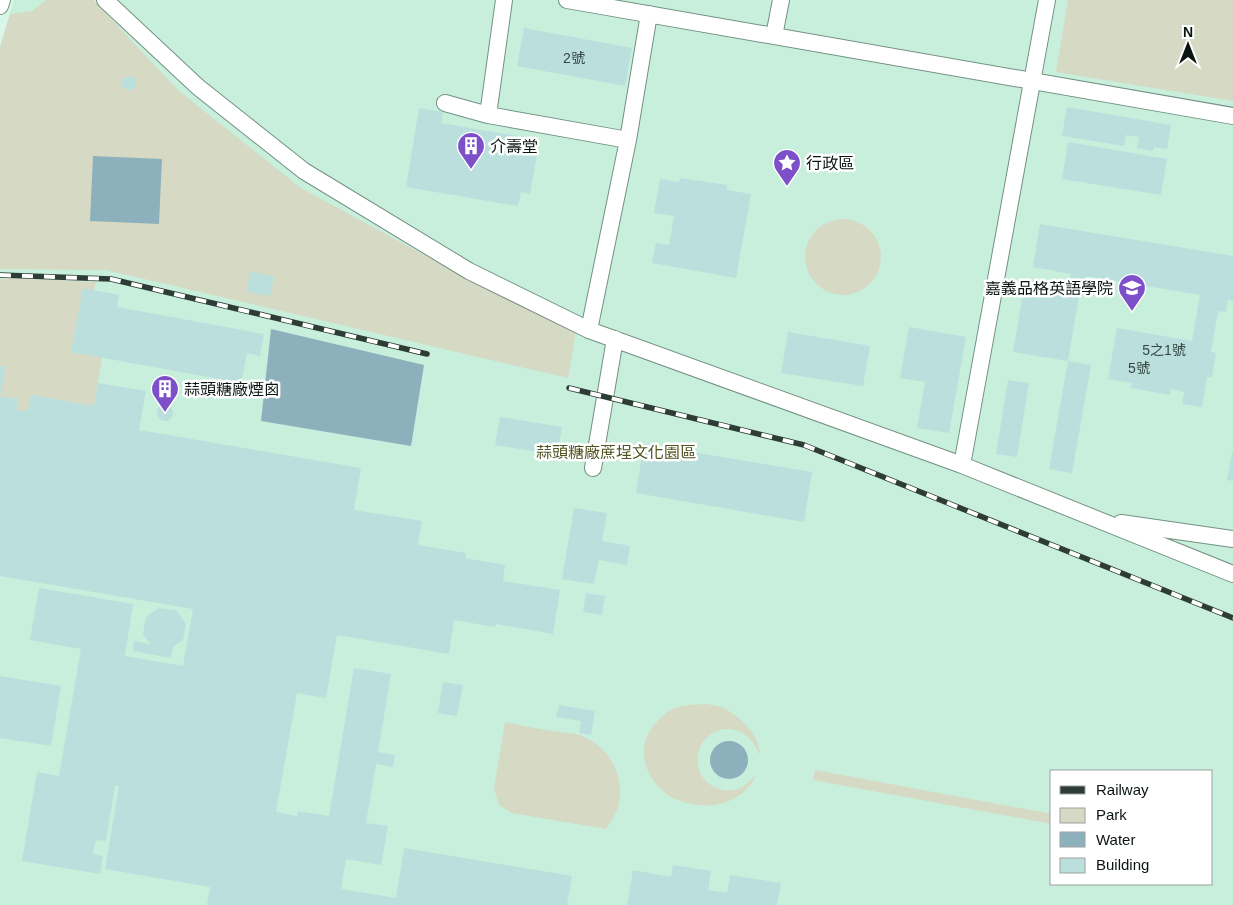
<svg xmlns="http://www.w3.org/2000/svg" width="1233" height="905" viewBox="0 0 1233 905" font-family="Helvetica,'Noto Sans TC',sans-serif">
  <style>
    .built { fill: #c7efdc; fill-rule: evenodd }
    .green { fill: #d6d9c3 }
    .water { fill: #8cb1bc }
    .building { fill: #bbdfdd }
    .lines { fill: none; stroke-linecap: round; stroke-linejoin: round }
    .service-casing { stroke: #749184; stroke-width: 18 }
    .service { stroke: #fff; stroke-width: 16 }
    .rail-casing { stroke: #2e3c36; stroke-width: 5.5 }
    .rail { stroke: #fff; stroke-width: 4; stroke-dasharray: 11; stroke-linecap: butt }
    .labels { text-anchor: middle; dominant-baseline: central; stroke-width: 5; stroke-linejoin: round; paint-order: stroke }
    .number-label { font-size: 14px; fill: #364743 }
    .poi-label { font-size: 16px; fill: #0a1410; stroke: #fff; text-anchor: start }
    .park-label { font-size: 16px; fill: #4f5320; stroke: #fff }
  </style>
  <rect width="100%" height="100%" fill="#d8f7e8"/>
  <path class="built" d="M14 0H1233V905H0V47ZM1052 771H1212V884H1052Z"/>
  <path class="green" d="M46 0H93L179 91 301 188 463 276 576 331 568 378 106 270 0 269V47L10 14 32 11Z
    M1068 0H1233V101L1056 72Z
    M805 257a38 38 0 1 1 76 0a38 38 0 1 1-76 0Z
    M9 278 96 282 94 291 83 289 71 352 102 357 94 406 31 395 28 411 16 410 18 399 0 397 5 367 0 366V279Z
    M706 704C712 705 720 706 725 709 741 717 760 736 760 755 740 707 686 733 700 772 704 782 713 788 724 790 738 792 748 785 756 774 752 788 737 799 723 803 706 808 684 805 668 795 644 779 635 746 655 724 660 718 666 712 672 709 683 704 695 705 706 704Z
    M505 722C523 726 541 729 559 732 567 733 575 733 582 736 609 746 625 777 619 805 616 814 611 822 606 829L512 813 499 805 494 789Z
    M815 770 1052 814V824L813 780Z"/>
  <path class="water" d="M93 156 162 159 159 224 90 221Z
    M271 329 424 365 411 446 261 421Z
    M710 760a19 19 0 1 1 38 0a19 19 0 1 1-38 0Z"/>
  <path class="building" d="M524 28 632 48 625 86 517 66Z
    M129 76 136 79V87L129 91 122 87V79Z
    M1067 107 1171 125 1167 149 1154 147 1153 151 1137 148 1139 137 1126 135 1124 146 1062 136Z
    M419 108 443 112 441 123 530 138 528 152 537 154 530 194 521 192 518 206 406 187Z
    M1068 142 1167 159 1161 195 1062 179Z
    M680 178 727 185V190L751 194 736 278 652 263 656 243 669 245 674 216 654 213 660 179 679 182Z
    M1040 224 1233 256V301L1228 300 1226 312 1218 311 1211 352 1216 353 1212 377H1207L1202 407 1182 404 1184 392 1171 389 1170 395 1131 388 1132 383 1108 379 1117 328 1192 341 1200 295 1086 276 1083 297 1079 296 1068 361 1013 352 1024 287 1067 294 1071 274 1033 267Z
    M250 272 274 276 270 296 247 292Z
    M83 288 119 295 117 307 264 334 260 356 247 353 241 383 71 352Z
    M909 327 966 337 949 433 917 428 925 382 900 378Z
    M788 332 870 346 863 386 781 373Z
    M1068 361 1091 365 1072 473 1049 469Z
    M0 366 5 367 1 393H0Z
    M1008 380 1029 383 1017 457 996 454Z
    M98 383 146 391 139 430 361 468 354 510 422 521 418 545 466 553 465 558 505 565 503 581 560 590 553 634 496 624 495 627 454 620 449 654 337 635 326 698 297 693 276 812 297 816 298 811 329 816 354 668 391 674 378 752 395 755 393 767 376 764 366 823 388 826 381 865 346 859 341 889 396 898 404 848 572 876 567 905H207L210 887 105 869 119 786H115L106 841 96 840 93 854 103 856 100 874 22 861 37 772 59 776 81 649 30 640 39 588 133 604 125 656 183 666 193 609 0 576V397L18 399 16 410 28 411 31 395 94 406Z
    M157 413a8 8 0 1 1 16 0a8 8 0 1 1-16 0Z
    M500 417 562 427 557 455 495 445Z
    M644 444 812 472 804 522 636 493Z
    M1232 453H1233V481L1227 480Z
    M574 508 607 513 602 541 630 546 627 565 599 560 594 584 562 579Z
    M586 593 605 596 602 615 583 612Z
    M159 608 176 610 186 624 183 640 173 647 171 658 133 651 134 641 150 644 143 634 146 617Z
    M0 676 61 686 51 746 0 738Z
    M443 682 463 685 457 716 438 713Z
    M559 705 595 711 591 735 579 733 581 721 556 717Z
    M673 865 711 871 708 890 727 893 730 875 781 883 777 905H627L633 870 671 877Z"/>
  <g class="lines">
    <defs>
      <path id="service" d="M105 0 198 87 304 171 469 271 589 330 962 465 1233 574
        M504 0 488 115 628 140
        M567 0 1233 116
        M0 6 2 0
        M774 36 781 0
        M445 103 488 115
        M589 330 628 140 649 14
        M962 465 1047 0
        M593 468 615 339
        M1121 523 1233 539"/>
    </defs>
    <use href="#service" class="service-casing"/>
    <use href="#service" class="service"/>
    <defs>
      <path id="rail" d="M0 275 111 279 427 354
        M569 388 804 445 1233 618"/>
    </defs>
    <use href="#rail" class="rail-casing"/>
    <use href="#rail" class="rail"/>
  </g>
  <defs>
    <symbol id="building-pin" viewBox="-11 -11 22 30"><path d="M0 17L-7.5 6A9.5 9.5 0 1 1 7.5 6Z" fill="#7d50c9" stroke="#fff"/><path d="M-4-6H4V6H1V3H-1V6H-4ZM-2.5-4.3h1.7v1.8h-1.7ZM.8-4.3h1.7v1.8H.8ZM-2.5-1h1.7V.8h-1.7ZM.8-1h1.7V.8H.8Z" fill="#fff"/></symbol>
    <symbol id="sight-pin" viewBox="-11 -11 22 30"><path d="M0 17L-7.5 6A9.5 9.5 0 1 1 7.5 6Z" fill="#7d50c9" stroke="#fff"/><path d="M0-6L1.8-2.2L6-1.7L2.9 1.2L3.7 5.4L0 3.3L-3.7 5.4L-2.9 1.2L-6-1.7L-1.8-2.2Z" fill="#fff"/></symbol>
    <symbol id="university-pin" viewBox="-11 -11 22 30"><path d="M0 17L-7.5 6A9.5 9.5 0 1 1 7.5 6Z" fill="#7d50c9" stroke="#fff"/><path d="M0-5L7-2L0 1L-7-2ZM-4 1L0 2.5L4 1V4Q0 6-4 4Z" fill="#fff"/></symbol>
  </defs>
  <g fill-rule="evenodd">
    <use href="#building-pin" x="455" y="130" width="32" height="43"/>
    <use href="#sight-pin" x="771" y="147" width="32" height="43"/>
    <use href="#university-pin" x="1116" y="272" width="32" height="43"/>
    <use href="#building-pin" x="149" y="373" width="32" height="43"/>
  </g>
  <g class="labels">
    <g class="number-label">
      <text x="574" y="58">2號</text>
      <text x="1164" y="350">5之1號</text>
      <text x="1139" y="368">5號</text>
    </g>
    <g class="poi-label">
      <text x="490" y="146">介壽堂</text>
      <text x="806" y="163">行政區</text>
      <text x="1113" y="288" text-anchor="end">嘉義品格英語學院</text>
      <text x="184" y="389">蒜頭糖廠煙囪</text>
    </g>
    <g class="park-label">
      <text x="616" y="452">蒜頭糖廠蔗埕文化園區</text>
    </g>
  </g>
  <rect x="1050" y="770" width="162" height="115" fill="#ffffff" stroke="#9da19f"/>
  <rect x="1060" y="786" width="25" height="8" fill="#2e3c36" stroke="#9da19f"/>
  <text x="1096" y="795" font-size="15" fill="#0a1410">Railway</text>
  <rect x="1060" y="808" width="25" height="15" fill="#d6d9c3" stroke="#9da19f"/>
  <text x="1096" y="820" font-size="15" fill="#0a1410">Park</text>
  <rect x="1060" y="832" width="25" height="15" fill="#8cb1bc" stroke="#9da19f"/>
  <text x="1096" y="845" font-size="15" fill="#0a1410">Water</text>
  <rect x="1060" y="858" width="25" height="15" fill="#bbdfdd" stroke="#9da19f"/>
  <text x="1096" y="870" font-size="15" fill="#0a1410">Building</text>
  <g transform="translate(1188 45)" stroke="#ffffff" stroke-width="4" paint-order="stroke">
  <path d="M0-4L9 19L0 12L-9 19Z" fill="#0a1410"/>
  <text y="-8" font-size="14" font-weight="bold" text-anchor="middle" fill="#0a1410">N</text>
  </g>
</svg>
